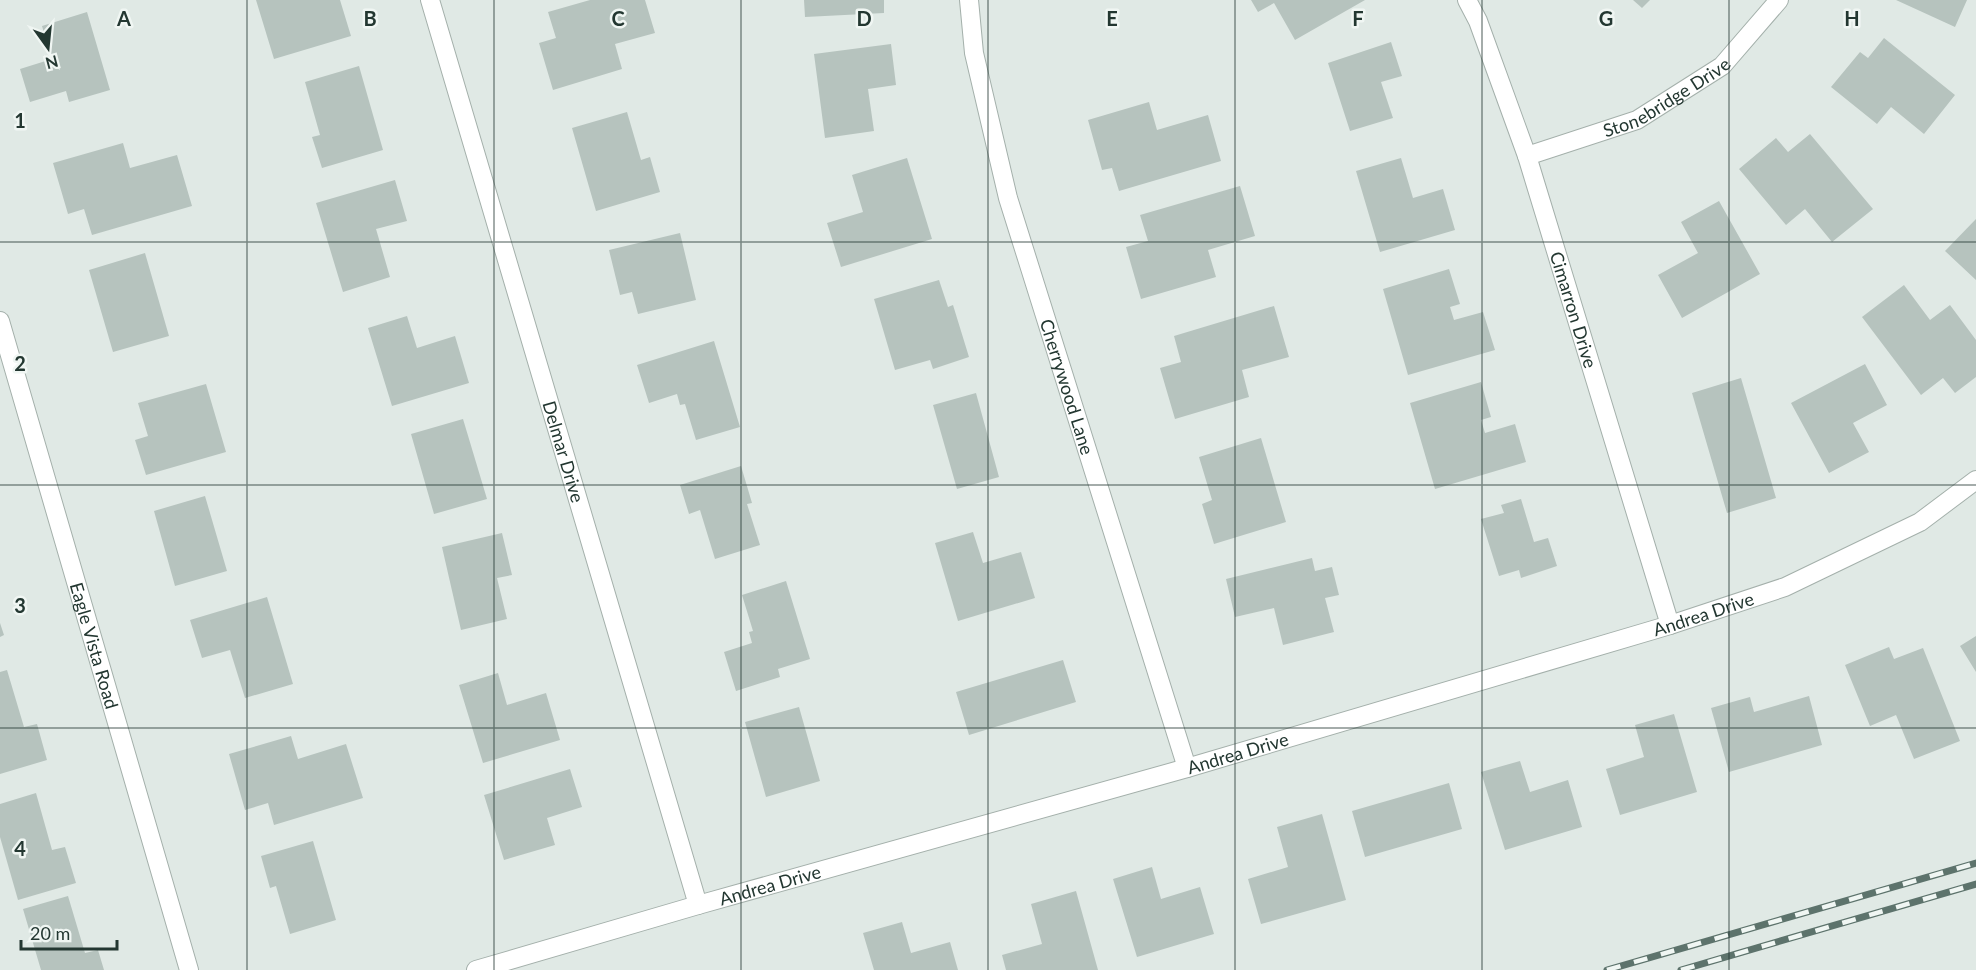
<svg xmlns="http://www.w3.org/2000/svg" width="1976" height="970" viewBox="0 0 1976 970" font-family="Lato,sans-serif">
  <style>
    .building { fill: #b6c3be }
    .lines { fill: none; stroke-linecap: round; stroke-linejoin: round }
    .street-casing { stroke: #a4b0ab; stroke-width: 20 }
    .street { stroke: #fff; stroke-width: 18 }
    .rail-casing { stroke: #5d736c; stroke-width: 7 }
    .rail { stroke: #f0f6f3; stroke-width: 4.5; stroke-dasharray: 14; stroke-linecap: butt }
    .grid { fill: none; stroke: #233731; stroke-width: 1.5; stroke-opacity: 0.55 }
    .labels { text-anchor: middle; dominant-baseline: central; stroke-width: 5; stroke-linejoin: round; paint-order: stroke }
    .street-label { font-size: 18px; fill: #233731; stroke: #f0f6f3 }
    .grid-label { font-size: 20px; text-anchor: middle; font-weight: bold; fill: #233731; stroke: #f0f6f3; stroke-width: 5; stroke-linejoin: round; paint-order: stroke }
  </style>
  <rect width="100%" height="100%" fill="#e0e9e5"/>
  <path class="building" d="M256 0H340L351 36 274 59Z
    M590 0H645L655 33 615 44 622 69 553 90 539 43 556 38 548 12Z
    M804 0H884V13L805 17Z
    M1251 0H1365L1295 40 1274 3 1258 12Z
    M1633 0H1650L1642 8Z
    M1896 0H1967L1955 27Z
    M87 12 110 90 69 102 66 91 30 102 20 69 52 59 42 26Z
    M1884 38 1955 95 1924 134 1891 107 1877 124 1831 87 1860 52 1868 58Z
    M1391 42 1402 76 1381 82 1393 118 1350 131 1328 63Z
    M891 44 896 85 868 89 874 131 825 138 814 54Z
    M359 66 383 150 322 168 312 137 320 135 305 82Z
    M1149 102 1157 130 1208 115 1221 161 1119 191 1112 168 1102 170 1088 120Z
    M627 112 641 160 650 157 660 192 596 211 572 128Z
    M1810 134 1873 209 1832 242 1805 209 1786 225 1739 169 1776 138 1788 152Z
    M123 143 130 168 177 155 192 206 92 235 84 209 68 214 53 163Z
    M907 158 932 239 841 267 827 223 863 212 852 175Z
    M1401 158 1413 198 1443 189 1455 230 1380 252 1356 171Z
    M395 180 407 221 376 229 390 277 343 292 316 203Z
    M1240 186 1255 236 1208 250 1216 277 1141 299 1126 247 1148 241 1140 215Z
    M1719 201 1760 274 1682 318 1658 275 1698 253 1681 222Z
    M1976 219V280L1945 251Z
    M680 233 696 300 638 314 632 292 620 295 609 250Z
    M145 253 169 336 113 352 89 270Z
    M1449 269 1460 304 1450 307 1454 320 1483 312 1495 350 1408 375 1383 289Z
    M939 280 948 307 953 305 969 357 933 369 930 360 895 370 874 299Z
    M1904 285 1930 320 1950 305 1976 340V377L1955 393 1943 378 1921 395 1862 317Z
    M1274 306 1289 357 1242 370 1249 397 1175 419 1160 368 1181 362 1174 336Z
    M407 316 417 348 455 336 469 383 392 406 368 328Z
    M714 341 740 427 696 440 685 404 680 405 677 394 649 403 637 365Z
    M1865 364 1887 405 1853 423 1869 452 1829 473 1791 403Z
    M1741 378 1776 498 1727 513 1692 393Z
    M1481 382 1491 417 1481 420 1485 433 1515 424 1526 462 1435 489 1410 403Z
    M206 384 226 452 146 475 135 440 148 436 138 403Z
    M976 393 999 477 957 489 933 405Z
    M463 419 487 499 434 514 411 434Z
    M1261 438 1286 522 1214 544 1202 504 1212 500 1199 457Z
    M741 466 752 503 747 504 760 545 715 559 700 510 689 514 680 485Z
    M205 496 227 571 175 586 154 511Z
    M1521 499 1534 542 1548 538 1557 566 1521 578 1519 570 1499 576 1481 519 1504 513 1501 505Z
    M973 532 983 563 1021 552 1035 598 958 621 935 543Z
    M502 533 512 575 497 578 507 619 461 630 442 547Z
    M1312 558 1315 571 1332 567 1339 595 1325 598 1334 632 1283 645 1274 608 1235 617 1226 579Z
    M786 581 810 659 778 669 780 677 736 691 724 652 752 643 749 632 753 631 742 595Z
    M267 597 293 684 245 698 230 650 202 658 190 620Z
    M0 623 4 635 0 637Z
    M1976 636V672L1960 646Z
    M1889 647 1894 659 1923 648 1960 741 1914 759 1896 715 1870 726 1845 665Z
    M1063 660 1076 702 969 735 956 692Z
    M7 670 24 727 37 724 47 760 0 774V672Z
    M498 673 507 705 546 693 560 740 483 763 459 685Z
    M1809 696 1822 745 1729 772 1711 708 1750 697 1754 712Z
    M799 707 820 781 766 797 745 722Z
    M1674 714 1697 792 1620 815 1606 769 1644 757 1635 725Z
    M291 736 298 759 346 744 363 798 274 825 268 803 245 810 229 754Z
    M1520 761 1530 792 1568 780 1582 827 1505 850 1481 772Z
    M570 769 582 807 547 818 555 845 504 860 484 795Z
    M1449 783 1462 829 1365 857 1352 811Z
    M36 793 52 850 65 847 76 883 18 900 0 837V804Z
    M1322 814 1346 900 1261 924 1248 879 1288 867 1277 827Z
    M313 841 336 920 290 934 276 886 270 888 261 856Z
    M1152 867 1161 899 1200 887 1214 934 1137 957 1113 879Z
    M1076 891 1098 970H1006L1002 955 1042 944 1031 904Z
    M68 896 85 953 98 950 104 970H41L23 909Z
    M902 922 911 953 950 942 958 970H874L863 933Z"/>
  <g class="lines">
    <defs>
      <g id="street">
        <path id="s1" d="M430 0 698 905"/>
        <path id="s2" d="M969 0 974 53 1008 198 1187 768"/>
        <path id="s3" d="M1467 0 1478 21 1527 156 1670 625"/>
        <path id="s4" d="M1527 156 1637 120 1722 66 1779 0"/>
        <path id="s5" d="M0 321 189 970"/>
        <path id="s6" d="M476 970 698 905 1187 768 1670 625 1785 587 1920 522 1976 480"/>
      </g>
    </defs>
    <use href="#street" class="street-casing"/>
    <use href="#street" class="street"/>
    <defs>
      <path id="rail" d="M1607 970 1976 863
        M1681 970 1976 884"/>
    </defs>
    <use href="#rail" class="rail-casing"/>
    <use href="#rail" class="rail"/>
  </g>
  <path class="grid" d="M247 0V970M494 0V970M741 0V970M988 0V970M1235 0V970M1482 0V970M1729 0V970M0 242H1976M0 485H1976M0 728H1976"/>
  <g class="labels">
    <g class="street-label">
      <text stroke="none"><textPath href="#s4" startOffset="152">Stonebridge Drive</textPath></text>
      <text stroke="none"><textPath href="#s3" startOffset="328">Cimarron Drive</textPath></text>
      <text stroke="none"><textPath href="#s2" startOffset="400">Cherrywood Lane</textPath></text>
      <text stroke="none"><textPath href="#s1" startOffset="471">Delmar Drive</textPath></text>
      <text stroke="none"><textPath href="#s6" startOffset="1278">Andrea Drive</textPath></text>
      <text stroke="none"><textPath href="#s5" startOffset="338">Eagle Vista Road</textPath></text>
      <text stroke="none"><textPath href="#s6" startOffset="792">Andrea Drive</textPath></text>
      <text stroke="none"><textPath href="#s6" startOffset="306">Andrea Drive</textPath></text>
    </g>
  </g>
  <g class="grid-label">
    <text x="124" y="26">A</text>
    <text x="370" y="26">B</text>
    <text x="618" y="26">C</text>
    <text x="864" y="26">D</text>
    <text x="1112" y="26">E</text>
    <text x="1358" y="26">F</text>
    <text x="1606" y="26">G</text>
    <text x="1852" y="26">H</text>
    <text x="20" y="128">1</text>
    <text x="20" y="371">2</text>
    <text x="20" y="613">3</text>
    <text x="20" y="856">4</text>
  </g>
  <g transform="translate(48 48) rotate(165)" stroke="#f0f6f3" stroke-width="4.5" paint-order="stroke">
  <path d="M0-4.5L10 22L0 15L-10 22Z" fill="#233731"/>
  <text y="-9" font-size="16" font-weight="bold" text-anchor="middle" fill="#233731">N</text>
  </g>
  <path d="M21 940v9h96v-9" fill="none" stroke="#233731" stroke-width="3"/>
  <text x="30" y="940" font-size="18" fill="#233731" stroke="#f0f6f3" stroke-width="4.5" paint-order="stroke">20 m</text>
</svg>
